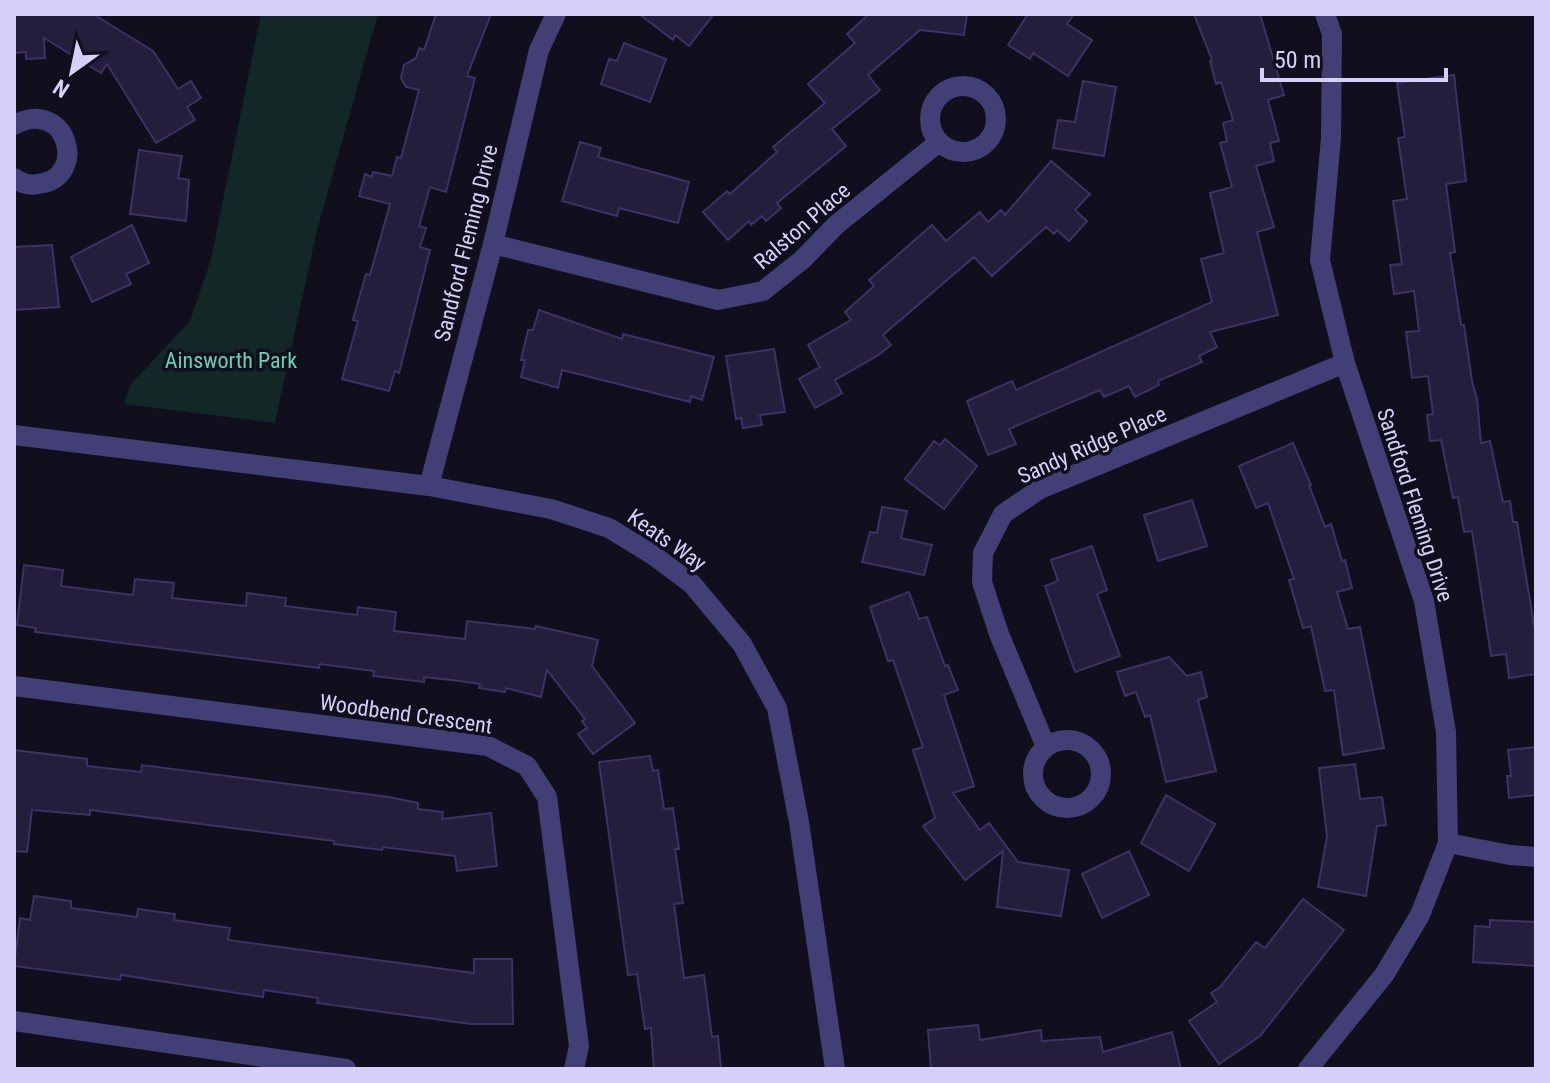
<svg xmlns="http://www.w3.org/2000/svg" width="1550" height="1083" viewBox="0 0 1550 1083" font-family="'Roboto Condensed',sans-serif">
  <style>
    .green { fill: #122726 }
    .building { fill: #241d3c; stroke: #3c3265; stroke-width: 2 }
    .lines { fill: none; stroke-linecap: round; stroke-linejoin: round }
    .minor { stroke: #423f77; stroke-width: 20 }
    .labels { text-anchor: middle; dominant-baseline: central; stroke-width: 7; stroke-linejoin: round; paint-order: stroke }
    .street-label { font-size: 22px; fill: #d6d0f9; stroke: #110e1d }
    .park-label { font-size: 22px; fill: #66d0b7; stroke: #110e1d }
  </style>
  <rect width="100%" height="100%" fill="#110e1d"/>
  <path class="green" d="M261 14H378L317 230 275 423 124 404 131 384 190 321 211 259Z"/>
  <path class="building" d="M93 14 153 51 178 89 191 81 201 98 187 107 195 120 156 143 107 64 101 73 44 38 45 58 26 59V52L14 53V15Z
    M436 14H491L467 76 475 78 446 192 430 187 419 226 426 228 420 247 430 250 399 373 395 371 389 391 342 379 358 321 353 320 366 274 370 275 390 204 359 196 365 174 372 177 373 172 392 176 397 157 401 158 419 90 406 87 401 78 404 65 416 58 419 48 424 50Z
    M639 14H714L689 46 675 35 673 40Z
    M869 14H967L964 35 920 30 868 75 880 90 832 129 846 146 777 203 781 208 766 221 762 216 751 225 749 221 728 240 703 212 727 191 730 194 777 152 773 147 825 103 808 84 855 43 847 34Z
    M1028 14H1074L1067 24 1092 40 1068 76 1033 53 1030 59 1008 45Z
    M1194 14H1260L1284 95 1268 100 1279 141 1270 143 1274 161 1256 166 1274 227 1257 232 1278 315 1210 332 1217 347 1199 356 1202 362 1158 381 1159 385 1135 397 1129 386 1104 397 1100 390 1009 429 1016 444 988 455 967 401 1012 381 1016 390 1212 302 1201 259 1224 253 1210 193 1232 187 1220 143 1227 141 1223 123 1233 120 1221 82 1216 84 1210 61 1212 60Z
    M624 43 666 59 650 102 601 84 609 59 617 61Z
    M1454 75 1466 181 1446 184 1455 252 1450 253 1461 325H1464L1472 381 1477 399 1481 443 1490 441 1503 502 1510 501 1513 522H1517L1534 625H1536V674L1509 678 1506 654 1491 656 1472 531 1464 532 1458 497 1453 498 1441 440 1430 441 1427 415 1433 414 1428 376 1412 378 1406 332 1419 331 1414 291 1394 294 1390 265 1402 264 1393 201 1407 199 1398 138 1405 137 1397 83Z
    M1083 81 1116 87 1104 156 1053 148 1058 120 1075 122Z
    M580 142 601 148 598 157 689 182 678 223 619 208 617 216 562 201Z
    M139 150 182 156 178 178 189 180 186 221 130 214Z
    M1051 161 1090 194 1075 210 1087 221 1069 241 1057 230 1054 234 1046 227 992 276 974 257 883 335 891 345 877 356 835 380 842 393 815 408 799 379 820 367 808 345 851 320 845 312 874 286 869 280 932 225 946 241 980 212 988 222 1001 210 1005 215Z
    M132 225 149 263 126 274 131 284 92 302 71 257Z
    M52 245 59 307 14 310V247Z
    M539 310 622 339 623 334 714 357 702 400 691 396 690 402 562 370 558 388 521 377 525 360H521L528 330H533Z
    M774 349 785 412 760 415 762 425 743 428 741 418 736 419 726 356Z
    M945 439 977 466 944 509 905 479 934 441 940 445Z
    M1293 443 1311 485H1309L1325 527 1331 524 1342 561 1345 560 1352 588 1337 592 1348 629 1360 627 1384 748 1343 755 1334 690 1325 691 1311 626 1303 628 1289 580 1294 579 1268 503 1256 508 1239 466Z
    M1192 500 1207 546 1158 561 1144 515Z
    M882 507 907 511 901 538 932 545 924 575 862 562 870 532 877 533Z
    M1092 546 1107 590 1097 594 1120 656 1075 672 1045 586 1058 581 1051 560Z
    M24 565 63 570 61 586 133 595 135 579 174 583 172 598 246 606 247 593 286 598 285 606 357 615 358 607 396 612 394 631 465 639 467 621 535 629 536 626 598 640 592 666 635 723 593 754 578 734 587 728 582 721 585 719 547 670 541 697 506 688 505 692 479 688 480 684 460 681 424 677V682L373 676 374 671 320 664 319 668 35 632 36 628 17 625Z
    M909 592 919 619 927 617 945 666 948 665 958 690 944 695 974 786 953 793 980 830 989 823 1018 862 1069 870 1061 916 997 907 1003 851 965 880 923 826 935 818 913 750 923 747 893 660 888 661 870 607Z
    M1169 657 1187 676 1201 672 1207 697 1198 700 1216 771 1166 782 1150 715 1145 717 1136 692 1125 696 1117 672Z
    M1536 747V795L1509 798 1507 776H1511L1508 750Z
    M14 750 87 759V766L141 772 142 765 389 797 418 803V809L443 812 442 819 491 813 497 866 457 871 455 856 383 847 382 850 334 844V841L90 810V815L32 810 27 852 14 851Z
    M650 756 653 771 658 770 664 809 673 808 679 849H675L683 903 674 904 684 978 704 975 712 1037 718 1036 721 1069H654L651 1028 645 1029 637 974 628 975 599 762Z
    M1355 764 1360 799 1382 797 1386 825 1377 826 1366 896 1318 887 1327 837 1319 768Z
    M1166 795 1215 824 1189 871 1141 843Z
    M1129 851 1149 895 1102 918 1082 874Z
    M34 896 71 901V908L137 917 138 909 175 914 174 920 230 928 228 940 474 973V959H512L513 1024H471L317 1003 318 998 264 990 263 997 121 975 120 980 14 966 20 918 30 920Z
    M1303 899 1344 930 1260 1036 1219 1064 1189 1021 1217 1002 1211 993 1220 987 1256 942 1265 948Z
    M1490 920 1536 922V966L1473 962 1475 926 1490 927Z
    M978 1025 980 1040 1041 1030 1042 1041 1100 1037 1103 1052 1172 1032 1181 1069H931L928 1030Z"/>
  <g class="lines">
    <path class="minor" d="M930 119a33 33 0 1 1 66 0a33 33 0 1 1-66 0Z
      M14 125C67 96 90 178 38 184 29 186 21 183 14 178
      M493 244 718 300 763 291 802 260 836 225 939 142
      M14 435 429 486 551 509 609 528 653 555 692 584 742 644 777 708 799 822 835 1069
      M429 486 493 244 539 50 556 14
      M14 686 488 746 527 766 547 797 579 1046 574 1069
      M1033 774a34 34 0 1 1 68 0a34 34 0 1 1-68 0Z
      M1046 747 999 634 982 582 983 553 1003 514 1040 489 1345 363
      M1448 843 1510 855 1536 857
      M14 1021 346 1069
      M1308 1069 1384 975 1420 915 1448 843 1446 732 1424 601 1345 363 1320 260 1331 138 1332 34 1325 14"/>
  </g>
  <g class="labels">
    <g class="street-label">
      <text transform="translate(802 226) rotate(-41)">Ralston Place</text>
      <text transform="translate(466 243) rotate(-76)">Sandford Fleming Drive</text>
      <text transform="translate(1092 445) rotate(-24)">Sandy Ridge Place</text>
      <text transform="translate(1415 505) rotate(72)">Sandford Fleming Drive</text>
      <text transform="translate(667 540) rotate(35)">Keats Way</text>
      <text transform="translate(406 714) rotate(8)">Woodbend Crescent</text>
    </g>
    <g class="park-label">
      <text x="231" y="360">Ainsworth Park</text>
    </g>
  </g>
  <rect width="1550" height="1083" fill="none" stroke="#d6d0f9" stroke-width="32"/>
  <g transform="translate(72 72) rotate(213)" stroke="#110e1d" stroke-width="6" paint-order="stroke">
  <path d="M0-6L14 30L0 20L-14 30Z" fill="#d6d0f9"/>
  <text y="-12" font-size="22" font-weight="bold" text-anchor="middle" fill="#d6d0f9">N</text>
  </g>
  <path d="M1262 68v12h184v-12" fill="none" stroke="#d6d0f9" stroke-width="4"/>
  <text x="1274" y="68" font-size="24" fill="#d6d0f9" stroke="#110e1d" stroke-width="6" paint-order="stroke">50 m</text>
</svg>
